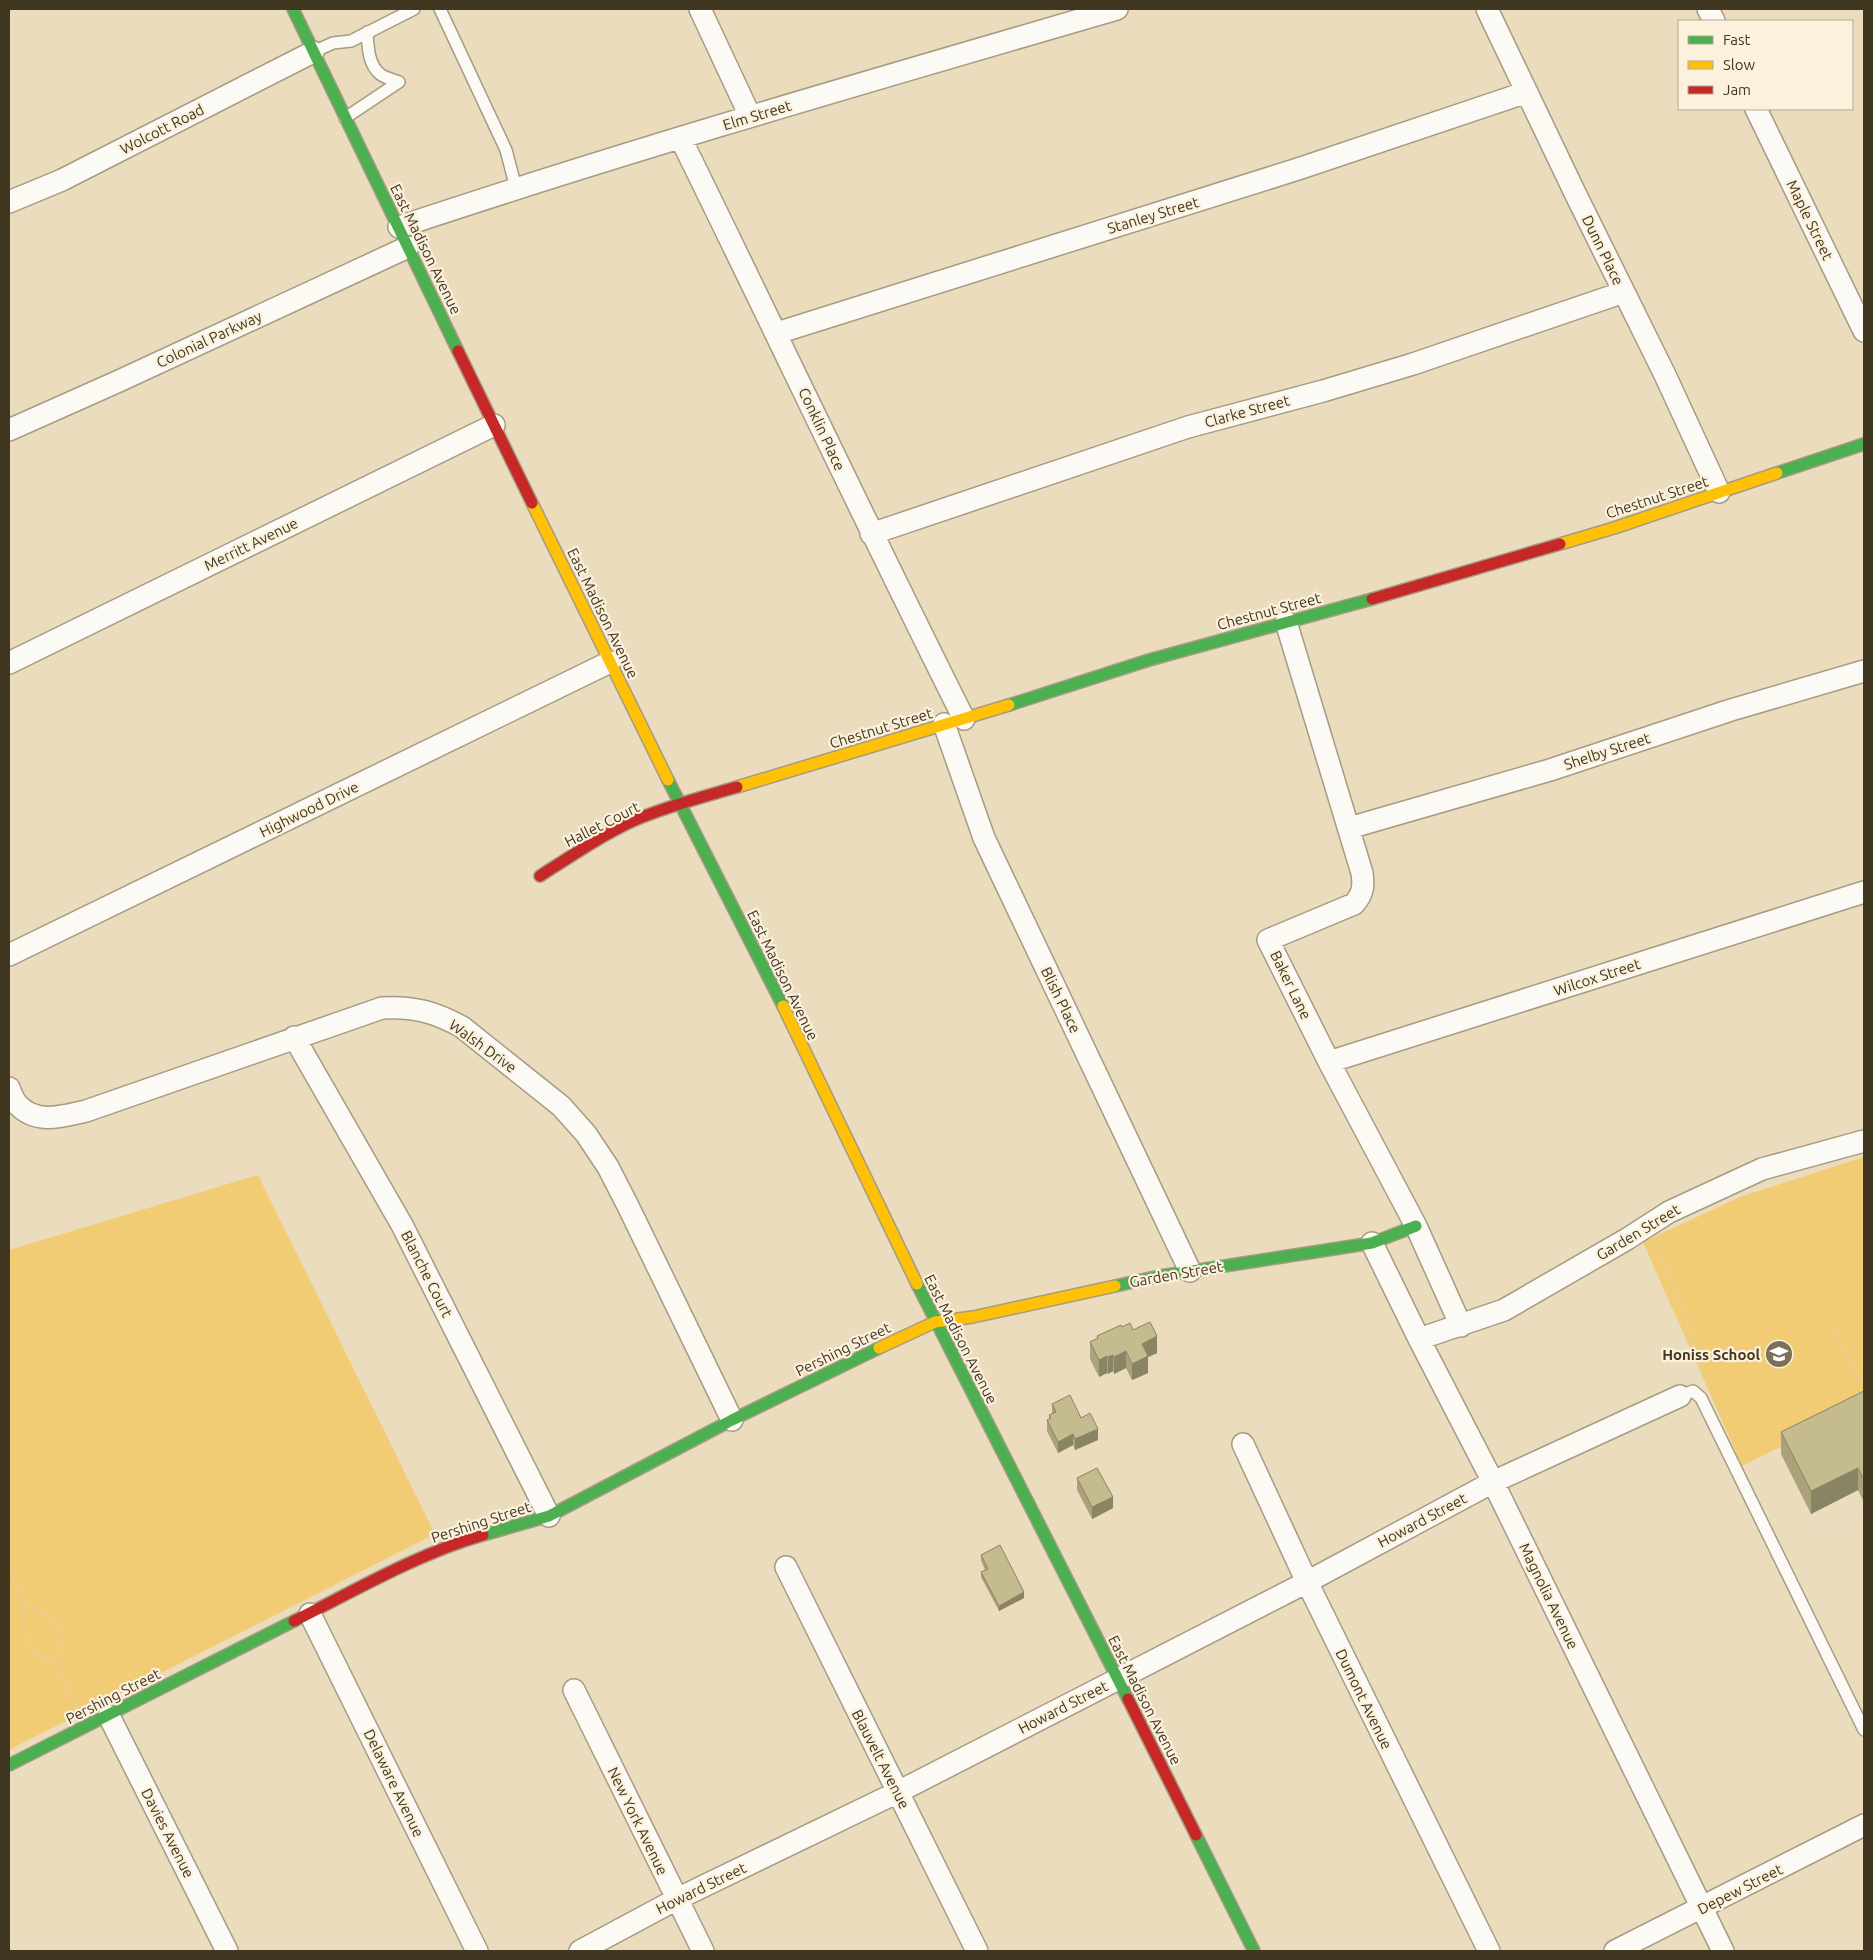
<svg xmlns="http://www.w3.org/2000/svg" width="1873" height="1960" viewBox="0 0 1873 1960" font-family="Ubuntu,sans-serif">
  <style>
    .green { fill: #f1cc75 }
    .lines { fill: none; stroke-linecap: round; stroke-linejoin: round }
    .lane-casing { stroke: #a69b83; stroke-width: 14 }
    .street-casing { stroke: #a69b83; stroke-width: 24 }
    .fast-casing { stroke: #a69b83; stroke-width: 14 }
    .slow-casing { stroke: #a69b83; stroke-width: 14 }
    .jam-casing { stroke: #a69b83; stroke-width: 14 }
    .path { stroke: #d9d4cb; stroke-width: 3; stroke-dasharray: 1 4; stroke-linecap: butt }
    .lane { stroke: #fcfaf5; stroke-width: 11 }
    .street { stroke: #fcfaf5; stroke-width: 21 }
    .fast { stroke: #4caf50; stroke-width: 11 }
    .slow { stroke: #ffc107; stroke-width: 11 }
    .jam { stroke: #c62828; stroke-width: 11 }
    .wall { fill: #a9a27a }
    .shaded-wall { fill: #898463 }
    .building { fill: #c4bc8e; stroke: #898463 }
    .labels { text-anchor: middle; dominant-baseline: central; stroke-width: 4.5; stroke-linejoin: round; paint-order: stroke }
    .street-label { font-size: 15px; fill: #413721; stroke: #fbf1dc }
    .poi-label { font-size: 15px; font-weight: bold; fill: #413721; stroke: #fbf1dc; text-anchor: end }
  </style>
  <rect width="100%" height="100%" fill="#eadcbd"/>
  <path class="green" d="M1864 1157V1405L1742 1466 1643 1242 1740 1197Z
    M258 1175 435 1534 9 1750V1250Z"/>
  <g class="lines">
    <defs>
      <path id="lane" d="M440 9 506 150 516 188
        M367 32C368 46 368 64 380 74 385 78 394 80 399 82
        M313 52 333 43 351 41 414 9
        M345 118 399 82
        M1680 1396 1693 1391 1701 1398 1864 1730"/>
      <path id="street" d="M700 9 750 116
        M1487 9 1575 193 1665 375 1719 492
        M1708 9 1714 21
        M1756 109 1864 331
        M681 139C776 332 867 526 964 719
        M9 202 62 180 313 52
        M399 227C636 148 877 79 1117 9
        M777 333 1298 169 1527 92
        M9 430 119 381 408 247
        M871 534 1188 427 1323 391 1413 364 1624 292
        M1286 622 1362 873C1364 886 1363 894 1354 904L1268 940 1329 1062 1416 1226 1461 1326
        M9 663 494 425
        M944 724 984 838 1190 1271
        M1349 828 1550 770 1731 710 1864 671
        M9 955 610 662
        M294 1037 402 1225 549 1516
        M1329 1062 1864 892
        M9 1088C11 1093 14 1101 18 1105 37 1125 63 1116 86 1111L382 1008C413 1006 435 1012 462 1027L561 1106 586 1134 608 1167 628 1206 732 1420
        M1372 1243 1419 1339 1493 1482 1723 1951
        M1419 1339 1504 1310 1627 1239 1669 1212 1762 1169 1864 1141
        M1243 1444 1307 1582 1489 1951
        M786 1567 977 1951
        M310 1614 477 1951
        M574 1690 703 1951
        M109 1716 227 1951
        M580 1951 677 1899 898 1792 1307 1582 1493 1482 1680 1396
        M1615 1951 1864 1825"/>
      <path id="fast" d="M293 9 458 351
        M1777 473 1864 444
        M1009 705 1149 660 1372 599
        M668 780 783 1006
        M917 1284 1128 1699
        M1115 1286 1160 1276 1372 1243 1416 1226
        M483 1535 549 1516 732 1420 879 1348
        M9 1765 294 1621
        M1196 1835 1254 1951"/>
      <path id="slow" d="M532 503 668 780
        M1560 544 1614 528 1777 473
        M737 787 1009 705
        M783 1006 917 1284
        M879 1348 935 1322 973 1317 1115 1286"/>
      <path id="jam" d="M458 351 532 503
        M1372 599 1560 544
        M540 876C571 856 602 835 635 820 668 806 703 797 737 787
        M294 1621C356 1590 417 1554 483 1535
        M1128 1699 1196 1835"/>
    </defs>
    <use href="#lane" class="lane-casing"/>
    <use href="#street" class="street-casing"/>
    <use href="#fast" class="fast-casing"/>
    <use href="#slow" class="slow-casing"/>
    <use href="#jam" class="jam-casing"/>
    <path class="path" d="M1655 1242 1684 1311 1703 1380
      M1828 1318 1864 1388
      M1855 1492 1864 1510
      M1811 1514 1820 1533 1864 1511
      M9 1568 25 1601 23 1623 25 1638 34 1653 56 1665 77 1707
      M25 1601C56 1622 65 1626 56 1665"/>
    <use href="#lane" class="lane"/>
    <use href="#street" class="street"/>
    <use href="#fast" class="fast"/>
    <use href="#slow" class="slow"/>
    <use href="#jam" class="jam"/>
  </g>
  <path class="wall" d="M1122 1327 1133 1330 1157 1353 1148 1357V1373L1132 1380 1126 1368 1114 1374 1113 1371 1108 1374 1107 1373 1099 1377 1090 1359V1342L1097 1339V1336Z
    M1864 1391V1502L1858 1490 1811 1514 1781 1454V1432Z
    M1052 1404 1081 1418 1098 1440 1075 1450 1073 1445 1058 1453 1047 1431V1420L1049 1419V1415L1052 1414Z
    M1077 1478 1113 1508 1092 1519 1077 1490Z
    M981 1555 1024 1598 999 1611 981 1577V1572L985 1570 981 1560Z"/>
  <path class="shaded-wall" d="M1157 1336V1353L1148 1357V1373L1132 1380V1364L1142 1344Z
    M1126 1351V1368L1114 1374V1357Z
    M1113 1355V1371L1108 1374V1357Z
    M1107 1356V1373L1099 1377V1360Z
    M1098 1429V1440L1075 1450V1439Z
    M1073 1434V1445L1058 1453V1442Z
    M1858 1468V1490L1811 1514V1491Z
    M1113 1497V1508L1092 1519V1507Z
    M1024 1592V1598L999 1611V1606Z"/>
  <path class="building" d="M1150 1322 1157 1336 1142 1344 1148 1356 1132 1364 1126 1351 1114 1357 1113 1355 1108 1357 1107 1356 1099 1360 1090 1342 1098 1338 1097 1336 1121 1325 1122 1327 1130 1323 1133 1330Z
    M1864 1391V1480L1858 1468 1811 1491 1781 1432Z
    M1070 1395 1081 1418 1090 1413 1098 1429 1075 1439 1073 1434 1058 1442 1047 1420 1051 1418 1049 1415 1056 1412 1052 1404Z
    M1097 1468 1113 1497 1092 1507 1077 1478Z
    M1000 1545 1024 1592 999 1606 981 1572 988 1569 981 1555Z"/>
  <defs>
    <symbol id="school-disc" viewBox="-11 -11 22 22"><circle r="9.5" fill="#7c7158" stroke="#fbf1dc"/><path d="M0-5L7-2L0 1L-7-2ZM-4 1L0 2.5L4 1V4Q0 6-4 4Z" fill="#fff"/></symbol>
  </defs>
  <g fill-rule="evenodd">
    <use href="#school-disc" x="1763" y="1338" width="32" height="32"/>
  </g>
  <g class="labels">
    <g class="street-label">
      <text transform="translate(757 115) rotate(-17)">Elm Street</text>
      <text transform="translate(162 129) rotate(-27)">Wolcott Road</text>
      <text transform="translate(1153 215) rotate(-17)">Stanley Street</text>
      <text transform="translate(1810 220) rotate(64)">Maple Street</text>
      <text transform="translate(426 249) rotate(64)">East Madison Avenue</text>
      <text transform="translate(1603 250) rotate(64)">Dunn Place</text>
      <text transform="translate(209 339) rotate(-25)">Colonial Parkway</text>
      <text transform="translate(1247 411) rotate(-15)">Clarke Street</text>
      <text transform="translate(822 429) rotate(65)">Conklin Place</text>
      <text transform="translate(1657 497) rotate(-18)">Chestnut Street</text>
      <text transform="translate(251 544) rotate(-26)">Merritt Avenue</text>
      <text transform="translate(1269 611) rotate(-15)">Chestnut Street</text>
      <text transform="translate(603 613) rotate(64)">East Madison Avenue</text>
      <text transform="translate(881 728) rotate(-17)">Chestnut Street</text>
      <text transform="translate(1607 751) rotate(-18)">Shelby Street</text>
      <text transform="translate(309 809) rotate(-26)">Highwood Drive</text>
      <text transform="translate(602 824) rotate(-27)">Hallet Court</text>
      <text transform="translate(783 975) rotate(64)">East Madison Avenue</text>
      <text transform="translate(1597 977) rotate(-18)">Wilcox Street</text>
      <text transform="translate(1291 985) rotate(64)">Baker Lane</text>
      <text transform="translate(1061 1000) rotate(64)">Blish Place</text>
      <text transform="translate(483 1046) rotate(36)">Walsh Drive</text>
      <text transform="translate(1638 1232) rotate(-31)">Garden Street</text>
      <text transform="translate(427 1274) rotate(63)">Blanche Court</text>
      <text transform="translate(1176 1274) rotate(-10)">Garden Street</text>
      <text transform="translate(961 1339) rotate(63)">East Madison Avenue</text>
      <text transform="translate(843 1349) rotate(-26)">Pershing Street</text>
      <text transform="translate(1422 1520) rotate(-28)">Howard Street</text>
      <text transform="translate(481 1522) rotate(-18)">Pershing Street</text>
      <text transform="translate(1549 1596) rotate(64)">Magnolia Avenue</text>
      <text transform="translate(113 1696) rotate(-27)">Pershing Street</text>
      <text transform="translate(1364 1699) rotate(64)">Dumont Avenue</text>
      <text transform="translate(1145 1700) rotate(63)">East Madison Avenue</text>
      <text transform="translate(1063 1707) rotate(-27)">Howard Street</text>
      <text transform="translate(881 1759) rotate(63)">Blauvelt Avenue</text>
      <text transform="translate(394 1783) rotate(64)">Delaware Avenue</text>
      <text transform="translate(638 1821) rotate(64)">New York Avenue</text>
      <text transform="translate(168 1833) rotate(63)">Davies Avenue</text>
      <text transform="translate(701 1888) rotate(-26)">Howard Street</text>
      <text transform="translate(1740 1889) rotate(-27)">Depew Street</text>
    </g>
    <g class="poi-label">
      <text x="1760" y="1354">Honiss School</text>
    </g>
  </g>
  <rect width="1873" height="1960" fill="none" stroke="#413721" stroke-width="20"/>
  <rect x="1678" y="20" width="175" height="90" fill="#fbf1dc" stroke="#b1a791"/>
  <rect x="1688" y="36" width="25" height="8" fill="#4caf50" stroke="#b1a791"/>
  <text x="1723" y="45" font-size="15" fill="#413721">Fast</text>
  <rect x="1688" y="61" width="25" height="8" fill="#ffc107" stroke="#b1a791"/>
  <text x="1723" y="70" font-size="15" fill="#413721">Slow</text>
  <rect x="1688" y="86" width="25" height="8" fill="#c62828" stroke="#b1a791"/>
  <text x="1723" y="95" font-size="15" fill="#413721">Jam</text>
</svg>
